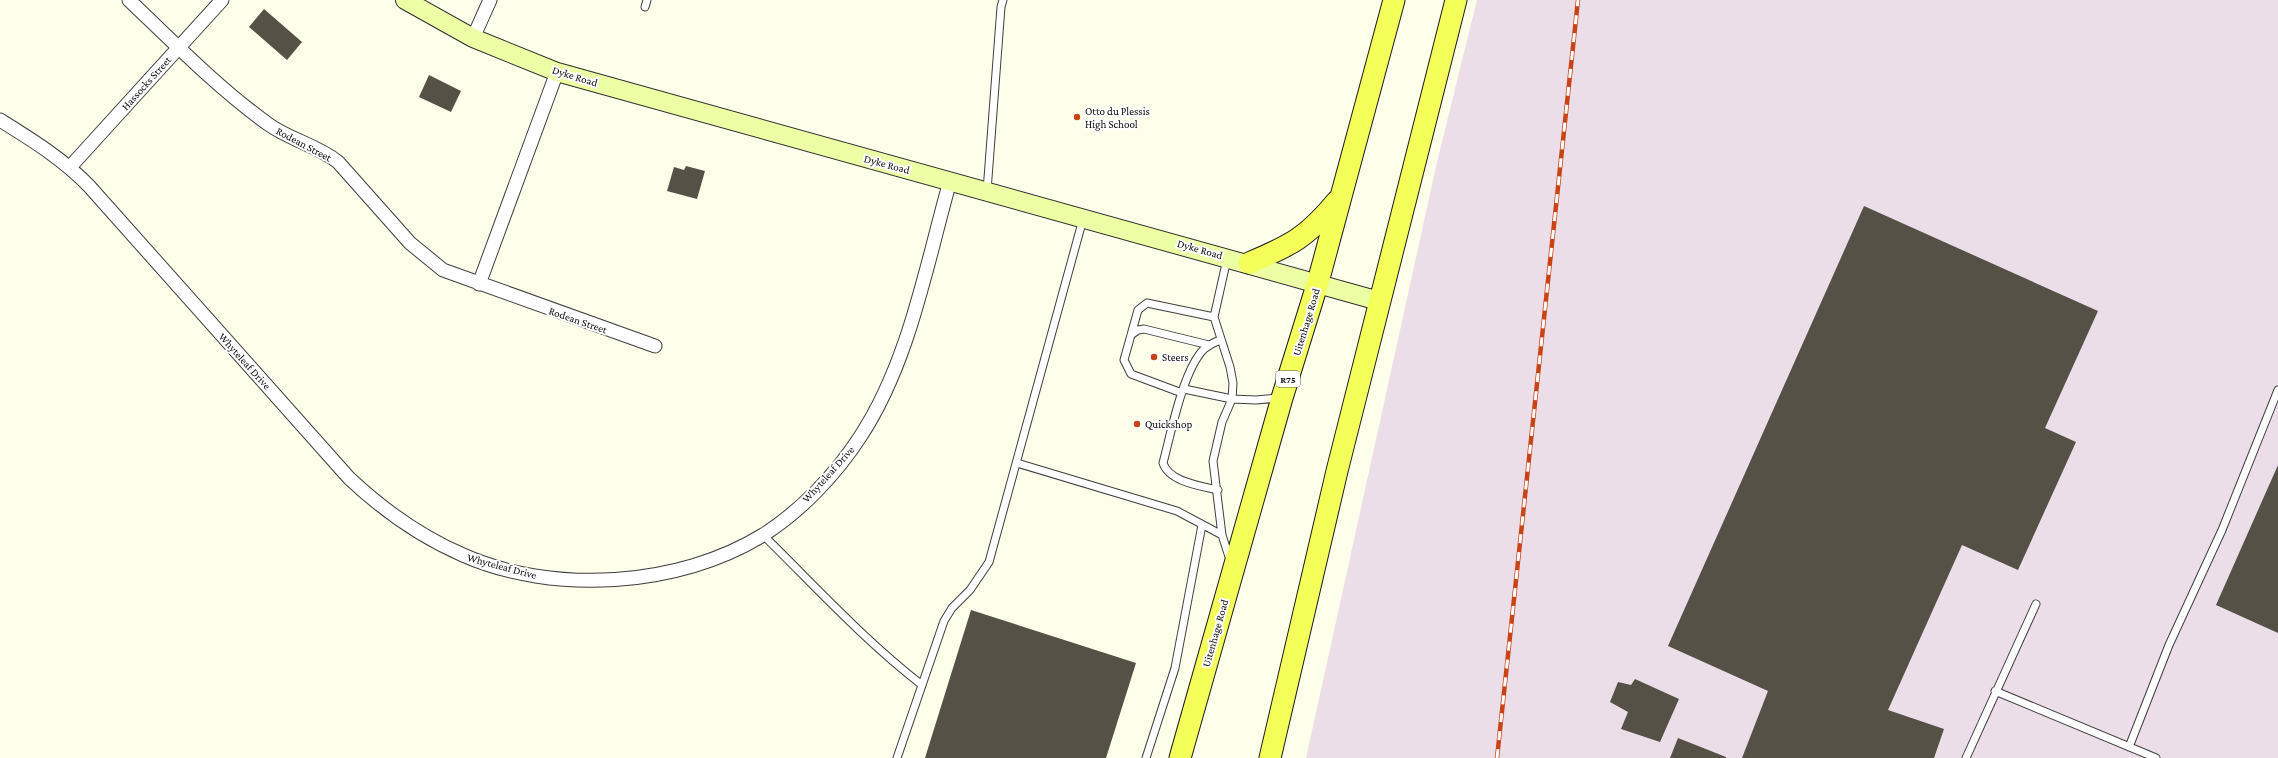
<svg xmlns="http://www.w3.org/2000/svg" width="2278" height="758" viewBox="0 0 2278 758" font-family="'Crimson Pro',serif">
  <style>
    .industrial { fill: #ecdee9 }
    .building { fill: #555147 }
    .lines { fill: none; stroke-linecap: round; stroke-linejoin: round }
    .lane-casing { stroke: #3e3e3e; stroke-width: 9 }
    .street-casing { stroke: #3e3e3e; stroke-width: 15 }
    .secondary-casing { stroke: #2d2d2d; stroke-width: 20 }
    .primary-casing { stroke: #1c1c1c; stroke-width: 23 }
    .lane { stroke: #fff; stroke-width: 7 }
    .street { stroke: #fff; stroke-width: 13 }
    .secondary { stroke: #edffa5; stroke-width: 18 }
    .primary { stroke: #f4ff5a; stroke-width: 21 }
    .rail-casing { stroke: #c94415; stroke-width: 4.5 }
    .rail { stroke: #fff; stroke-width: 3; stroke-dasharray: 9; stroke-linecap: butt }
    .poi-dot { fill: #c94415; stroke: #fff; stroke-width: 1.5 }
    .labels { text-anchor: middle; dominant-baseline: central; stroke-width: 4; stroke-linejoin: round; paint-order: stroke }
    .shield { fill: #fff; stroke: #545454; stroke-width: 1 }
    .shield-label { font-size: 10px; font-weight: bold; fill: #0b0b0b }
    .street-label { font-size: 11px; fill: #0b0b0b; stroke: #fff }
    .poi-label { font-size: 11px; fill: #0b0b0b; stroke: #fff; text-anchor: start }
  </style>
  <rect width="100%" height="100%" fill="#fdffea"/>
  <path class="industrial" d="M1477 0H2278V758H1306L1437 162Z"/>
  <path class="building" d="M264 9 302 42 287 60 249 27Z
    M429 75 461 91 451 112 419 97Z
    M686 166 705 171 697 199 667 191 674 167 684 170Z
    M1864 206 2098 311 2045 428 2076 442 2018 570 1962 545 1888 710 1944 729 1934 758H1742L1768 691 1668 646Z
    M2278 465V633L2216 605Z
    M971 610 1136 663 1106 758H925Z
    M1635 679 1679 699 1660 742 1621 729 1628 712 1610 702 1618 682 1631 685Z
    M1678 738 1726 757V758H1670Z"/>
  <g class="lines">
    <defs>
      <path id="lane" d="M645 7 647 0
        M987 191 1001 7 1003 0
        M1131 335 1138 330 1144 329 1209 345
        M1184 389 1232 399 1233 383 1230 367 1214 317 1227 259
        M1182 393 1131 374 1124 360 1138 310 1147 303 1214 317
        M1017 463 1177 511 1222 535
        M1218 490C1201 486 1169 482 1163 463 1171 433 1183 370 1204 349 1209 345 1215 342 1220 340
        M763 535C815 586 864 640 922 685
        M1230 560 1222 535 1213 461 1222 422 1232 399 1256 400 1279 398
        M1995 691 2156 758
        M2129 747 2169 645 2222 530 2278 390
        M897 758 944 621 952 608 970 590 989 562 1083 219
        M1146 758 1175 668 1202 525
        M1966 758 2036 604"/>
      <path id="street" d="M129 0C173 42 218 88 268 124 290 140 317 145 338 162L410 243 443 270 655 346
        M473 38 490 0
        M0 120C32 140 63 159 89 186L349 478C383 510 419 536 463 555 553 595 679 587 763 535 801 511 836 474 860 437 909 363 926 266 950 181
        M70 167 222 0
        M479 284 557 72"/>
      <path id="secondary" d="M405 0 473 38 557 72 1379 301"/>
      <path id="primary" d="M1249 263C1292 245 1307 237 1337 201
        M1180 758 1282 398 1318 282 1394 0
        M1270 758 1337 471 1456 0"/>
    </defs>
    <use href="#lane" class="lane-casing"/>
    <use href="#street" class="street-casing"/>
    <use href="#secondary" class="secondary-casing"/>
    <use href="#primary" class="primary-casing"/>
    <use href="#lane" class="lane"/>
    <use href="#street" class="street"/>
    <use href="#secondary" class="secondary"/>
    <use href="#primary" class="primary"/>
    <defs>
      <path id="rail" d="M1497 758 1578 0"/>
    </defs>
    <use href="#rail" class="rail-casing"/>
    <use href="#rail" class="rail"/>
  </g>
  <g class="poi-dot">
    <circle cx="1077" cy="117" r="4"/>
    <circle cx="1154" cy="357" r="4"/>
    <circle cx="1137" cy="424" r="4"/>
  </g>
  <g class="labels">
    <rect class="shield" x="1276" y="371" width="24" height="16" rx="3"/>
    <g class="shield-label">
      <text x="1288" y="379">R75</text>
    </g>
    <g class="street-label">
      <text transform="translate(575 76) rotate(17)">Dyke Road</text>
      <text transform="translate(146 83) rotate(-48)">Hassocks Street</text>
      <text transform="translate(304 144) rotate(28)">Rodean Street</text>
      <text transform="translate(887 164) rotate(15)">Dyke Road</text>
      <text transform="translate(1200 249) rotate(16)">Dyke Road</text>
      <text transform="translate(578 320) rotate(19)">Rodean Street</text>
      <text transform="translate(1306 322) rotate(-73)">Uitenhage Road</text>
      <text transform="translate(245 361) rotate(48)">Whyteleaf Drive</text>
      <text transform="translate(828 474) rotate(-48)">Whyteleaf Drive</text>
      <text transform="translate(502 566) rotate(15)">Whyteleaf Drive</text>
      <text transform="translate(1215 633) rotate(-74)">Uitenhage Road</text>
    </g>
    <g class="poi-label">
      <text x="1085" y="111">Otto du Plessis<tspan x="1085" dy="13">High School</tspan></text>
      <text x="1162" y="357">Steers</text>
      <text x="1145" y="424">Quickshop</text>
    </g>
  </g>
</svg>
